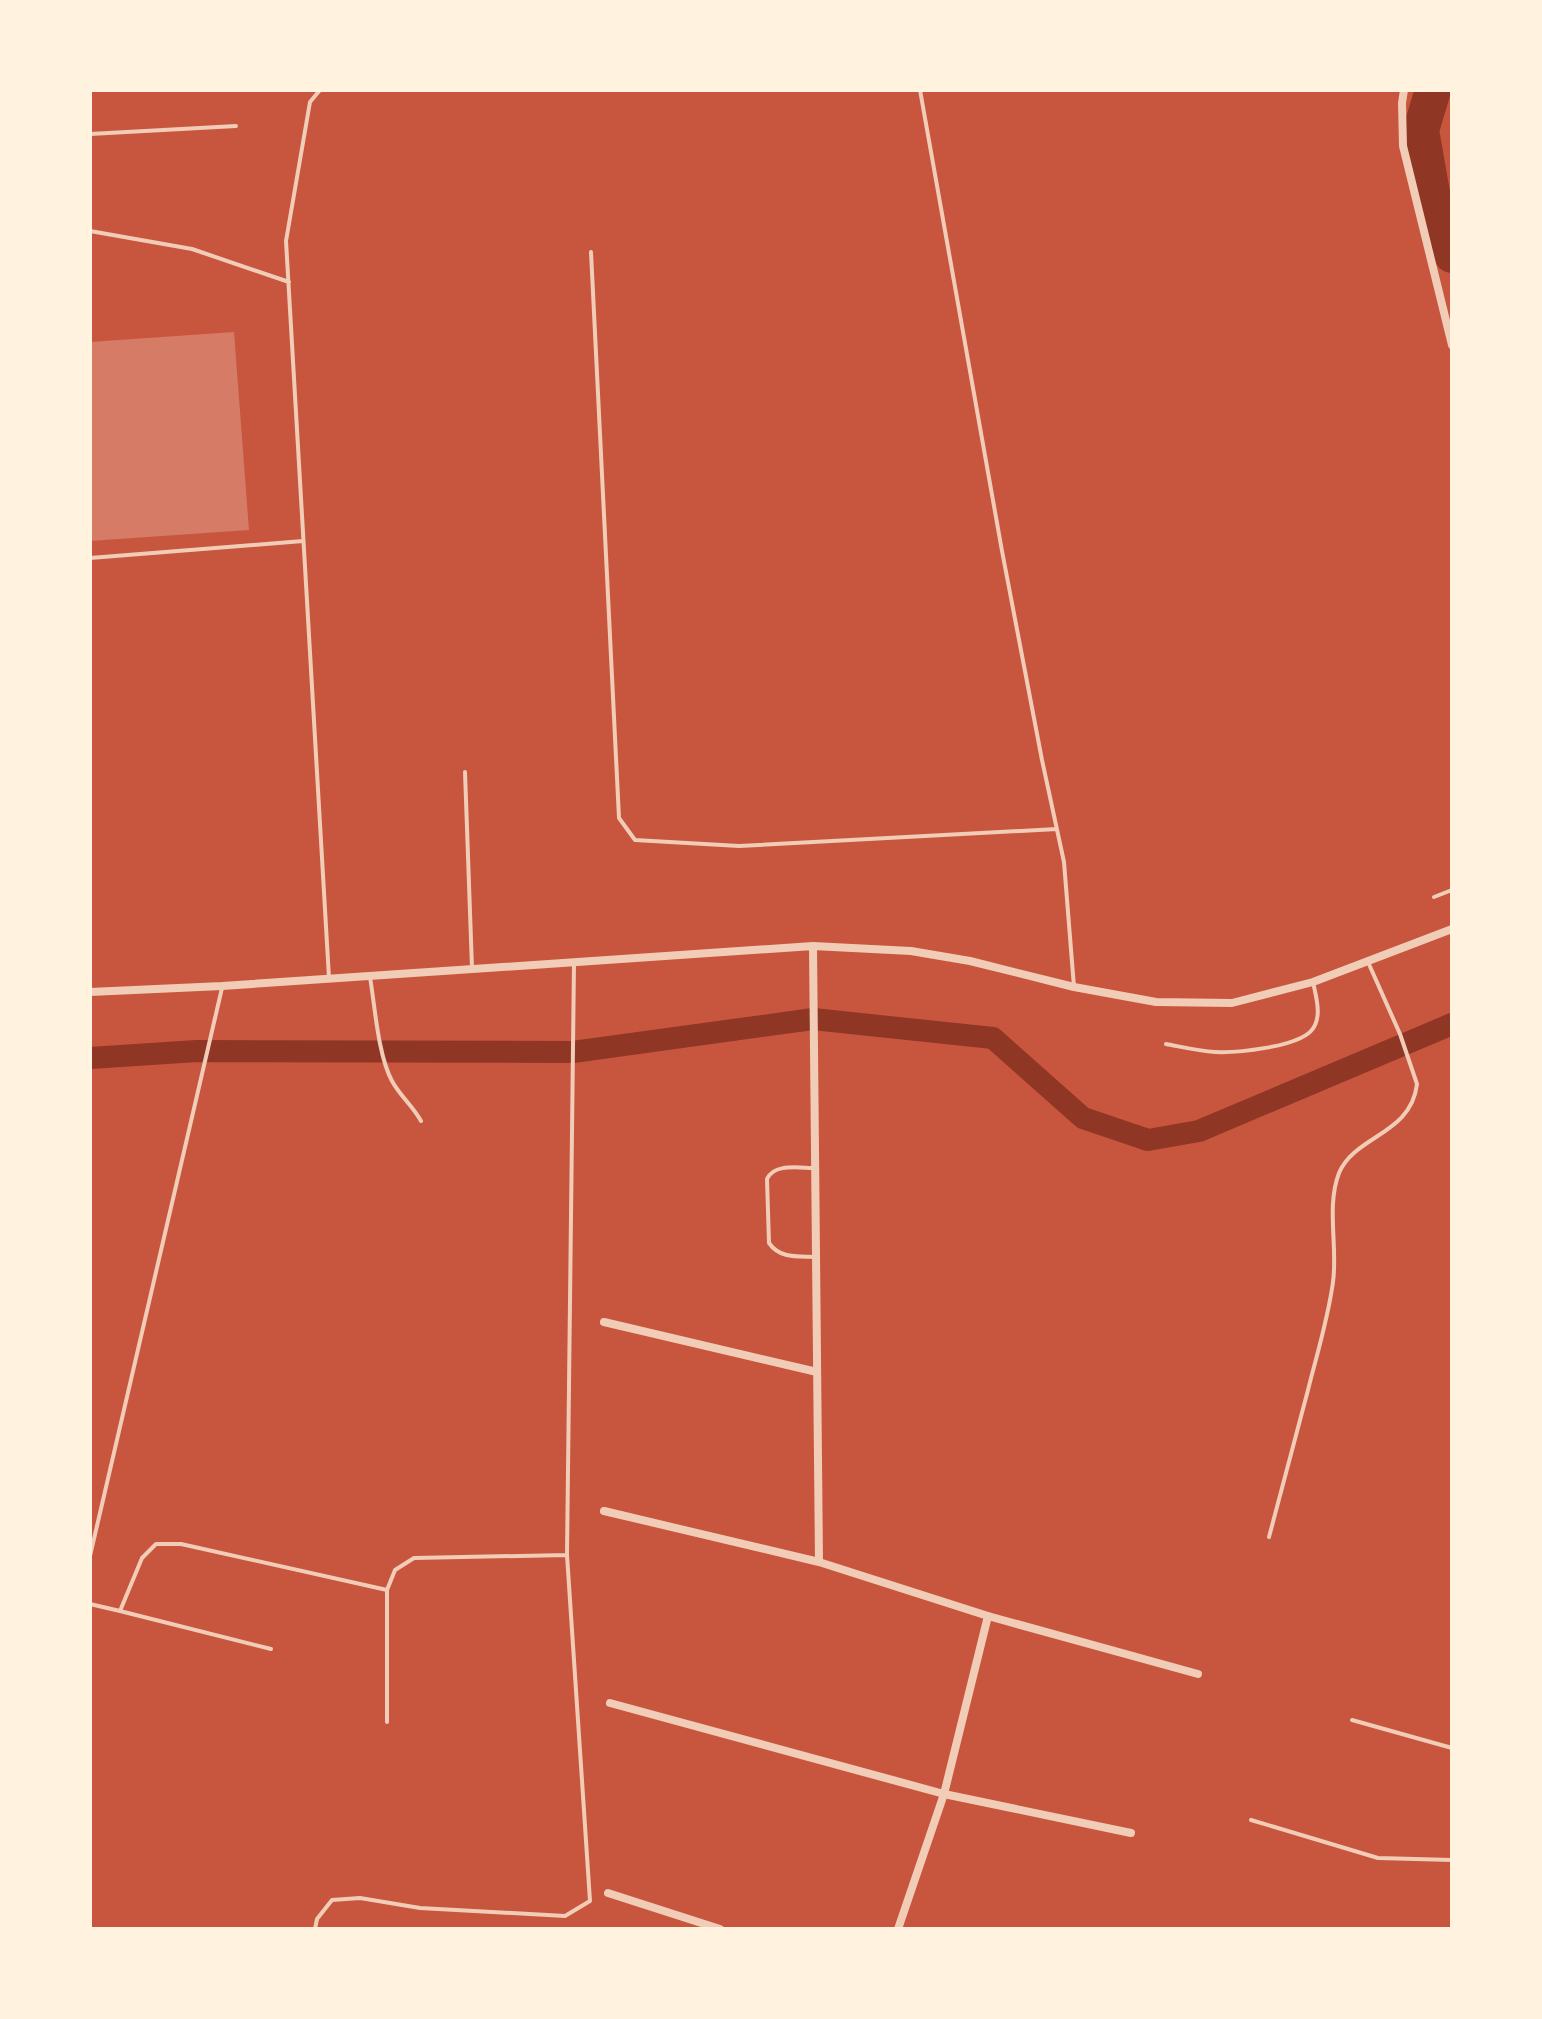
<svg xmlns="http://www.w3.org/2000/svg" width="1542" height="2019" viewBox="0 0 1542 2019" font-family="Roboto,sans-serif">
  <style>
    .lines { fill: none; stroke-linecap: round; stroke-linejoin: round }
    .canal { stroke: #8f3625; stroke-width: 22 }
    .river { stroke: #8f3625; stroke-width: 36 }
    .building { fill: #d67c66 }
    .service { stroke: #f1ccb7; stroke-width: 4 }
    .minor { stroke: #f1ccb7; stroke-width: 8 }
  </style>
  <rect width="100%" height="100%" fill="#c8553d"/>
  <g class="lines">
    <path class="canal" d="M90 1058 197 1051 573 1052 813 1019 993 1038 1083 1118 1148 1140 1199 1131 1452 1024"/>
    <path class="river" d="M1433 90 1421 130 1432 193 1452 255"/>
  </g>
  <path class="building" d="M234 332 249 530 90 541V342Z"/>
  <g class="lines">
    <path class="service" d="M320 90 310 102 286 241 329 978
      M920 90 1002 551 1042 760 1064 862 1074 987
      M90 134 236 126
      M90 231 192 249 289 282
      M591 252 619 818 635 840 739 846 1057 829
      M90 558 303 541
      M465 772 472 968
      M1434 897 1452 890
      M370 977C375 1007 378 1055 392 1081 400 1096 413 1106 421 1121
      M1166 1044C1182 1047 1199 1051 1215 1052 1237 1053 1296 1047 1311 1031 1323 1018 1316 997 1313 982
      M815 1168C799 1168 774 1163 767 1179L769 1243C780 1259 798 1256 816 1257
      M1269 1537C1282 1488 1295 1439 1308 1390 1317 1354 1328 1319 1333 1282 1338 1247 1326 1207 1339 1173 1355 1135 1411 1135 1417 1084L1400 1034 1368 962
      M90 1556 222 988
      M387 1590 395 1570 414 1558 567 1555
      M90 1604 120 1611 142 1558 156 1544H181L387 1590V1722
      M120 1611 271 1649
      M1352 1720 1452 1748
      M1251 1820 1378 1858 1452 1860
      M315 1929 317 1919 332 1900 360 1898 420 1908 565 1916 590 1901 567 1555 574 963"/>
    <path class="minor" d="M1404 90 1402 103 1403 146 1452 345
      M813 946 819 1562
      M90 992 222 986 813 946 911 951 970 961 1074 987 1156 1002 1232 1003 1313 982 1452 929
      M604 1322 817 1372
      M604 1511 819 1562 988 1616 1198 1674
      M610 1703 944 1794 1131 1833
      M608 1893 720 1929
      M898 1929 944 1794 988 1616"/>
  </g>
  <rect width="1542" height="2019" fill="none" stroke="#fff3e0" stroke-width="184"/>
</svg>
